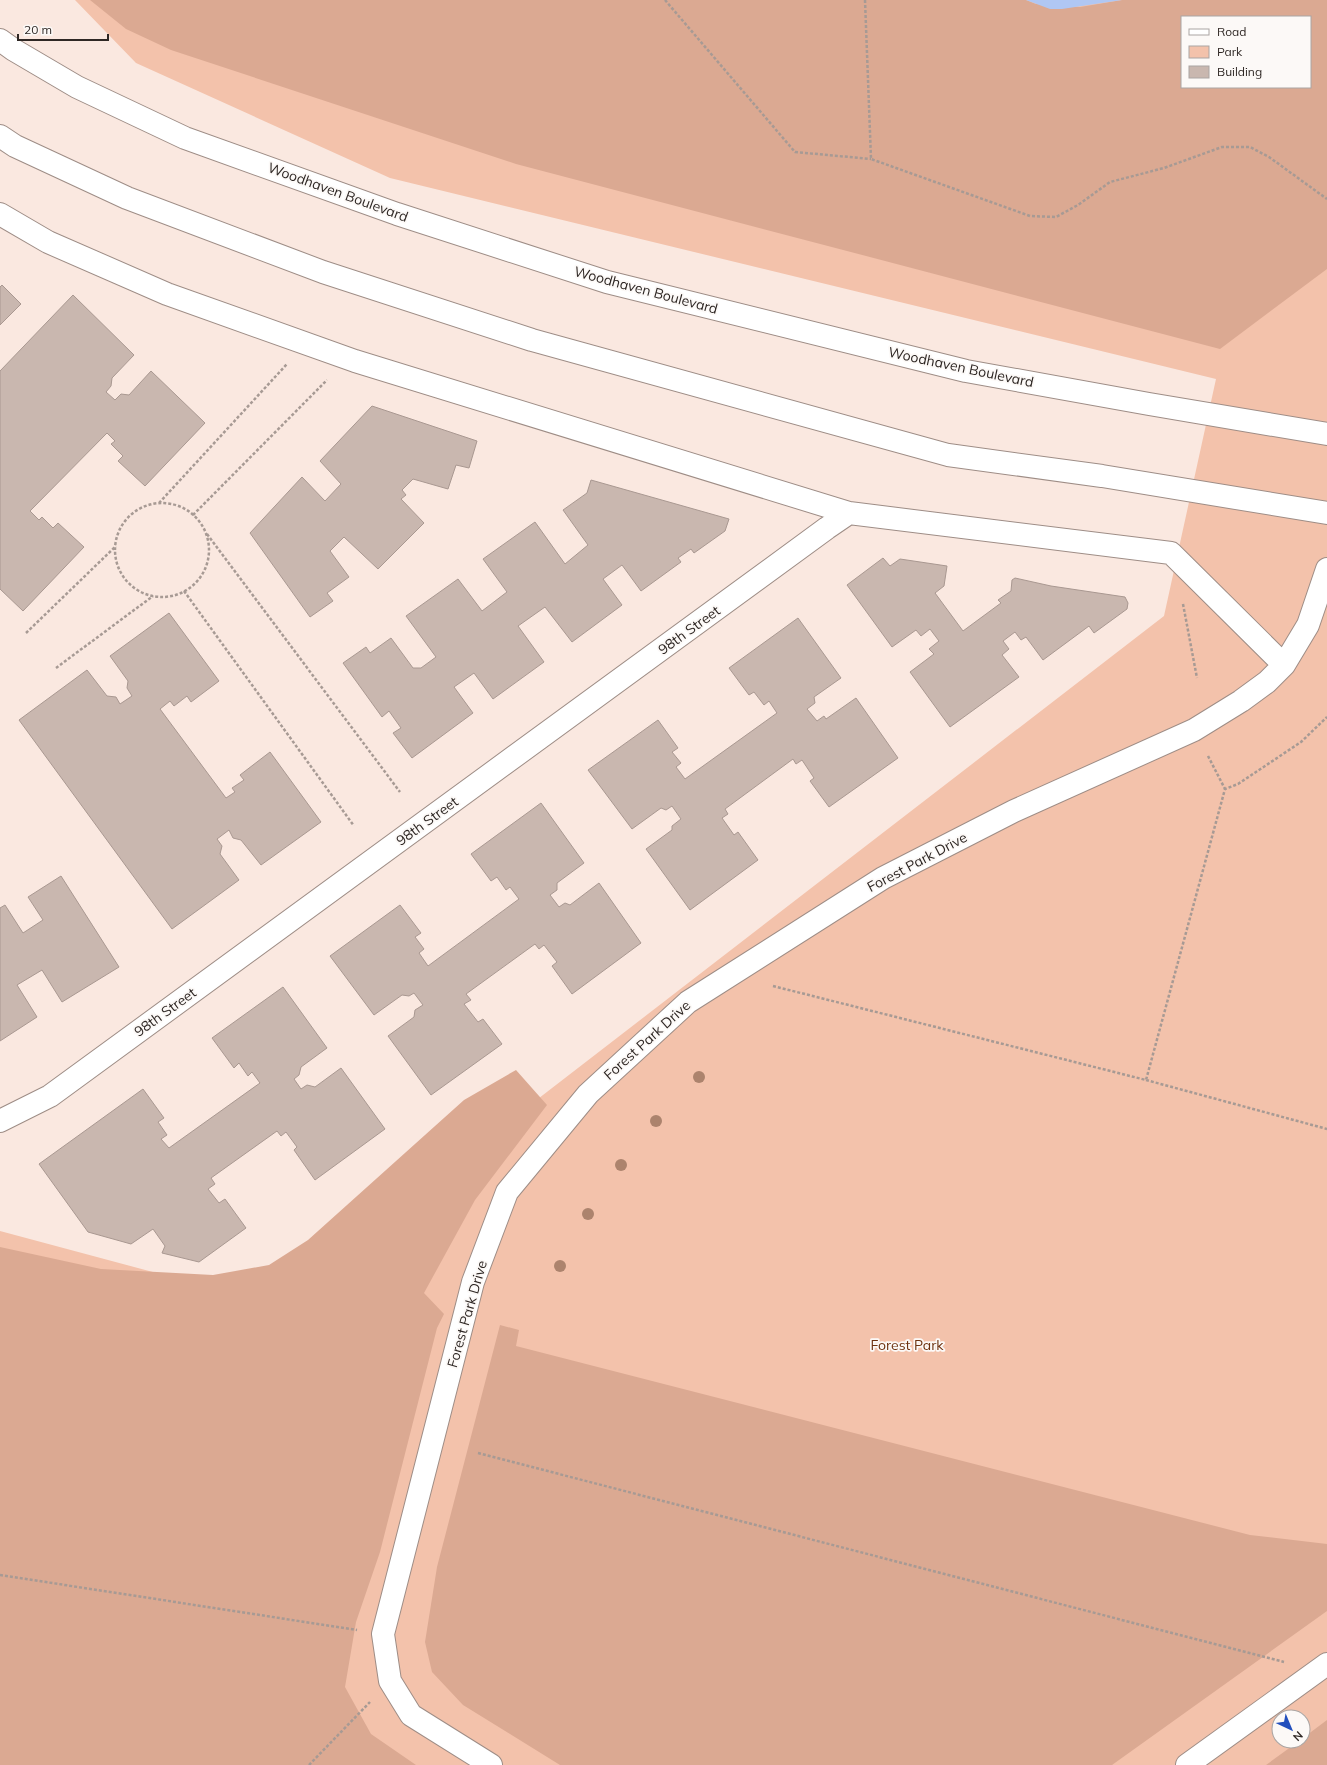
<svg xmlns="http://www.w3.org/2000/svg" width="1327" height="1765" viewBox="0 0 1327 1765" font-family="Mulish,sans-serif">
  <style>
    .green { fill: #f3c2ab; fill-rule: evenodd }
    .forest { fill: #dba992; fill-rule: evenodd }
    .water { fill: #b0c7f3 }
    .building { fill: #c9b7af; stroke: #a99891 }
    .lines { fill: none; stroke-linecap: round; stroke-linejoin: round }
    .street-casing { stroke: #9e8d86; stroke-width: 24 }
    .primary-casing { stroke: #9e8d86; stroke-width: 24 }
    .path { stroke: #a79a94; stroke-width: 2.5; stroke-dasharray: 3 2; stroke-linecap: butt }
    .street { stroke: #fff; stroke-width: 22 }
    .primary { stroke: #fff; stroke-width: 22 }
    .tree { fill: #ac836d }
    .labels { text-anchor: middle; dominant-baseline: central; stroke-width: 3.5; stroke-linejoin: round; paint-order: stroke }
    .street-label { font-size: 14px; fill: #2e2724; stroke: #fcf9f7 }
    .park-label { font-size: 14px; fill: #6d310f; stroke: #fcf9f7 }
  </style>
  <rect width="100%" height="100%" fill="#fae8e0"/>
  <path class="green" d="M75 0H1327V1765H0V1231L272 1304 1164 616 1216 379 390 178 136 63ZM1182 17H1310V87H1182ZM1279 1717H1303V1741H1279Z"/>
  <path class="forest" d="M90 0H1026L1036 4 1080 7 1122 0H1327V269L1220 349 516 164 171 50 126 29ZM1182 17H1310V87H1182Z
    M516 1070 547 1105 475 1200 424 1293 444 1314 437 1328 380 1552 356 1622 345 1687 371 1734 416 1765H0V1247L101 1269 213 1275 269 1265 308 1240 464 1100Z
    M500 1325 519 1330 516 1346 1250 1535 1327 1544V1611L1112 1765H560L463 1705 432 1672 425 1642 437 1567Z
    M1327 1720V1765H1266L1299 1741H1303V1738Z"/>
  <path class="water" d="M1026 0H1122L1062 9H1050Z"/>
  <path class="building" d="M2 285 21 304 0 325V287Z
    M73 295 134 355 112 378 111 386 106 392 115 400 121 394 129 395 151 371 205 423 145 486 118 461 123 456 111 444 115 441 107 433 30 511 39 520 42 517 53 528 58 523 84 547 23 611 0 589V371Z
    M372 406 477 441 469 468 456 465 448 489 413 479 402 490 406 495 401 499 424 523 378 569 344 537 330 551 349 577 327 593 333 601 310 617 250 533 302 477 325 501 341 484 320 461Z
    M591 480 729 519 725 531 694 553 691 549 678 558 681 562 641 591 622 565 603 579 622 605 572 642 545 607 518 626 544 662 493 699 474 673 454 687 473 713 412 758 393 733 401 728 389 711 382 717 343 663 366 647 370 653 391 638 413 668H421L436 657 406 616 458 579 482 611 507 592 483 559 535 522 565 564 588 545 563 510 587 493Z
    M883 558 890 566 900 559 947 566 944 586 935 593 963 631 1001 603 998 600 1011 591 1012 580 1015 578 1051 586 1125 597 1128 603 1127 609 1094 633 1089 626 1043 660 1026 637 1021 640 1015 632 1003 641 1009 649 1002 655 1019 677 950 727 910 672 934 654 929 649 939 641 930 629 921 636 916 630 892 647 847 585Z
    M169 613 219 681 191 702 187 696 174 706 170 701 160 709 226 798 235 792 232 788 244 780 240 775 270 752 321 822 261 865 241 840 233 838 229 830 217 839 222 846 220 854 239 880 172 929 19 720 87 670 107 696 116 697 120 704 132 696 127 688 128 681 110 656Z
    M798 618 841 678 814 697 815 703 807 709 817 721 824 716 826 719 856 698 898 758 829 807 810 781 814 778 802 760 796 764 793 759 725 809 728 814 722 818 734 835 738 832 758 860 690 910 646 849 672 830V826L681 819 672 806 666 810 661 808 632 829 588 770 658 720 678 748 672 752 681 763 676 767 685 779 777 713 769 701 764 705 754 692 749 695 729 668Z
    M541 803 584 863 557 883V890L550 895 559 907 565 903 570 905 599 883 641 943 572 994 552 966 557 962 544 945 539 949 535 944 466 994 471 1000 464 1004 478 1022 483 1019 502 1044 431 1095 388 1036 414 1017 415 1010 423 1005 414 993 409 996 402 995 374 1015 330 956 400 905 421 933 415 937 424 949 419 953 428 966 519 899 510 887 506 890 497 877 491 881 471 854Z
    M61 876 119 967 62 1002 42 970 17 985 37 1017 0 1041V908L5 905 23 933 43 920 28 897Z
    M283 987 327 1048 301 1067 299 1075 294 1079 301 1089 307 1085 315 1087 341 1068 385 1129 315 1180 294 1150 297 1147 286 1132 281 1136 277 1131 211 1178 215 1184 208 1189 219 1203 225 1199 246 1228 199 1262 162 1253 165 1246 153 1229 131 1244 88 1232 39 1164 143 1089 164 1118 158 1122 167 1135 161 1139 169 1148 260 1083 252 1072 248 1076 239 1063 234 1068 212 1038Z"/>
  <g class="lines">
    <defs>
      <path id="street" d="M0 214 48 242 167 294 355 361 849 513 1171 553 1284 665
        M0 1121 50 1096 827 528 849 513
        M491 1765 411 1715 390 1681 383 1634 473 1282 507 1192 588 1094 688 1002 883 878 1014 811 1194 730 1241 701 1267 682 1284 665 1308 625 1327 569"/>
      <path id="primary" d="M0 40 14 50 77 87 185 138 397 214 607 282 966 371 1149 404 1327 434
        M0 136 15 146 127 198 323 272 532 340 948 455 1102 476 1327 513
        M1187 1765 1327 1664"/>
    </defs>
    <use href="#street" class="street-casing"/>
    <use href="#primary" class="primary-casing"/>
    <path class="path" d="M665 0 795 152 871 159
      M865 0 871 159 1030 216 1056 217 1078 205 1110 182 1164 168 1222 147H1250L1269 157 1327 199
      M159 503 287 364
      M115 550a47 47 0 1 1 94 0a47 47 0 1 1-94 0Z
      M193 515 327 380
      M207 534 400 792
      M184 591 354 826
      M1183 604 1197 678
      M26 633 116 546
      M56 668 153 596
      M1208 756 1225 789
      M773 986 1146 1080 1225 789 1238 784 1301 742 1327 717
      M1146 1080 1327 1129
      M478 1453 1284 1662
      M0 1575 357 1630
      M309 1765 370 1702"/>
    <use href="#street" class="street"/>
    <use href="#primary" class="primary"/>
  </g>
  <g class="tree">
    <circle cx="699" cy="1077" r="6"/>
    <circle cx="656" cy="1121" r="6"/>
    <circle cx="621" cy="1165" r="6"/>
    <circle cx="588" cy="1214" r="6"/>
    <circle cx="560" cy="1266" r="6"/>
  </g>
  <g class="labels">
    <g class="street-label">
      <text transform="translate(338 192) rotate(20)">Woodhaven Boulevard</text>
      <text transform="translate(646 290) rotate(15)">Woodhaven Boulevard</text>
      <text transform="translate(961 367) rotate(12)">Woodhaven Boulevard</text>
      <text transform="translate(689 630) rotate(-36)">98th Street</text>
      <text transform="translate(427 821) rotate(-36)">98th Street</text>
      <text transform="translate(917 862) rotate(-28)">Forest Park Drive</text>
      <text transform="translate(165 1012) rotate(-36)">98th Street</text>
      <text transform="translate(647 1040) rotate(-42)">Forest Park Drive</text>
      <text transform="translate(467 1314) rotate(-74)">Forest Park Drive</text>
    </g>
    <g class="park-label">
      <text x="907" y="1345">Forest Park</text>
    </g>
  </g>
  <rect x="1181" y="16" width="130" height="72" fill="#fcf9f7" stroke="#aaa5a3"/>
  <rect x="1189" y="29" width="20" height="6" fill="#ffffff" stroke="#aaa5a3"/>
  <text x="1217" y="36" font-size="12" fill="#2e2724">Road</text>
  <rect x="1189" y="46" width="20" height="12" fill="#f3c2ab" stroke="#aaa5a3"/>
  <text x="1217" y="56" font-size="12" fill="#2e2724">Park</text>
  <rect x="1189" y="66" width="20" height="12" fill="#c9b7af" stroke="#aaa5a3"/>
  <text x="1217" y="76" font-size="12" fill="#2e2724">Building</text>
  <g transform="translate(1291 1729) rotate(136)"><circle r="19" fill="#fcf9f7" stroke="#aaa5a3"/>
  <path d="M0-3L7 15L0 10L-7 15Z" fill="#224fbd"/>
  <text y="-6" font-size="11" font-weight="bold" text-anchor="middle" fill="#2e2724">N</text>
  </g>
  <path d="M18 34v6h90v-6" fill="none" stroke="#2e2724" stroke-width="2"/>
  <text x="24" y="34" font-size="12" fill="#2e2724" stroke="#fcf9f7" stroke-width="3" paint-order="stroke">20 m</text>
</svg>
